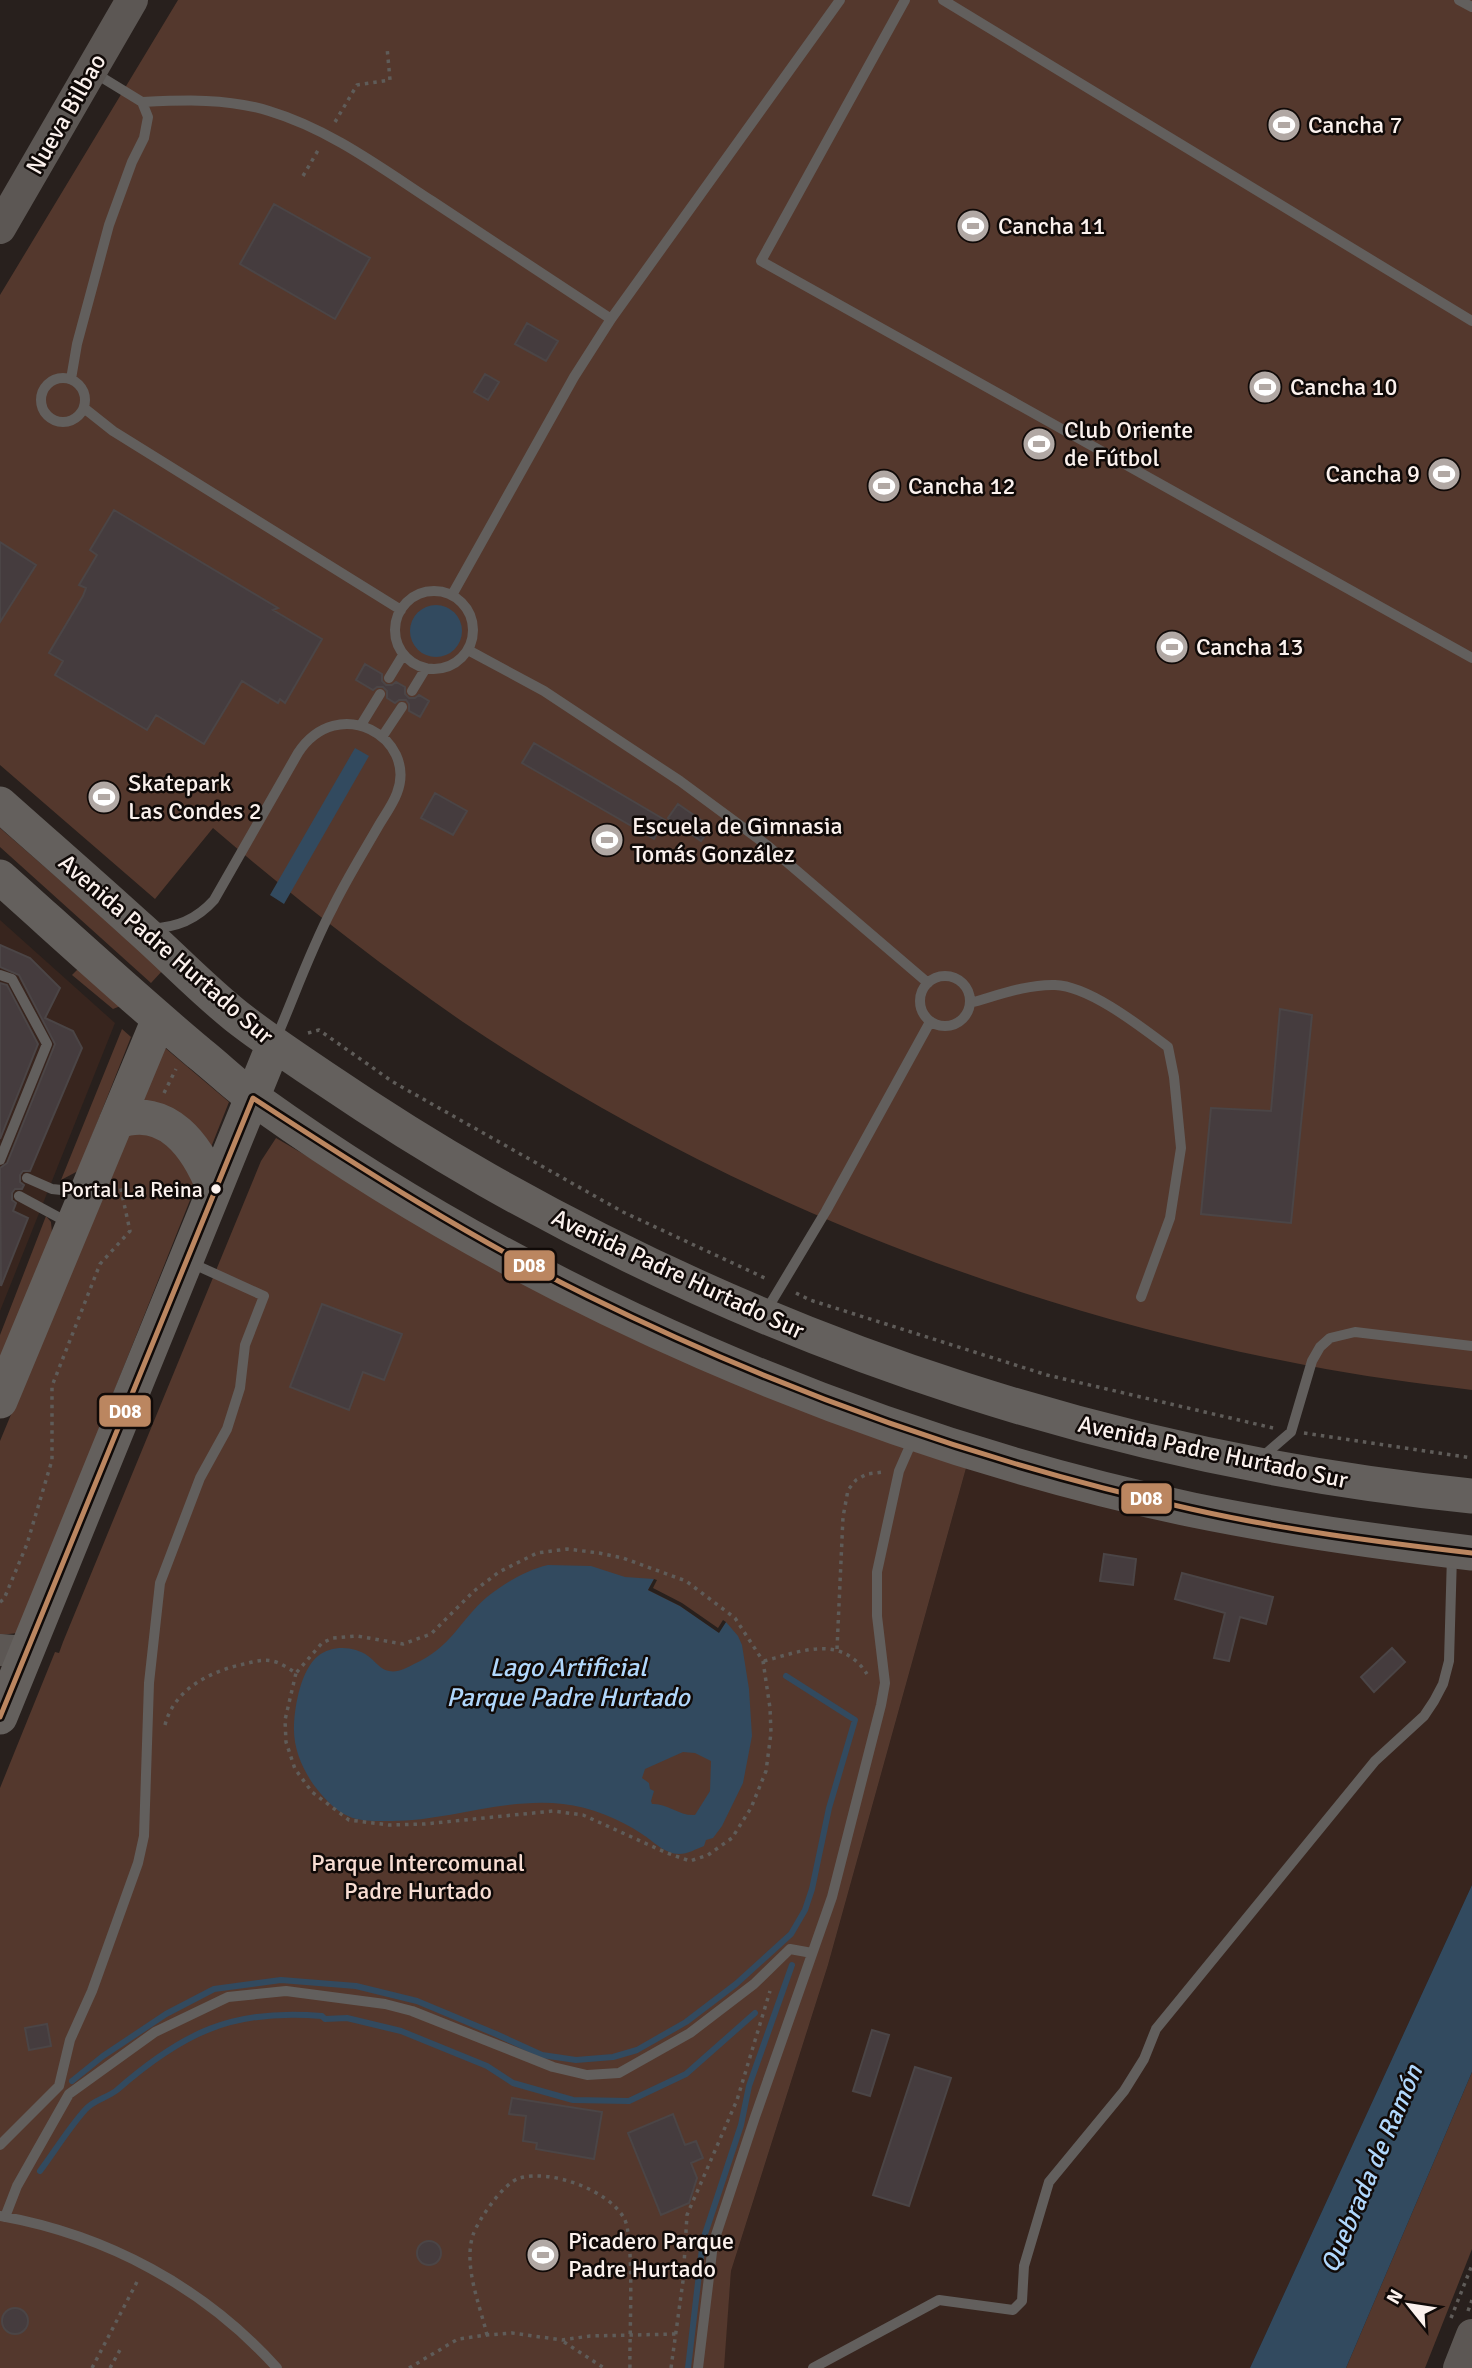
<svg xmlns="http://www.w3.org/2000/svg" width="1472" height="2368" viewBox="0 0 1472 2368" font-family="Signika,sans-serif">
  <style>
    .built { fill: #38251e }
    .green { fill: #54382d }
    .water { fill: #324a5f; fill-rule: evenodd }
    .pier { fill: #28201d }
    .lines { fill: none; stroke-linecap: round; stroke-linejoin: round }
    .stream { stroke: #324a5f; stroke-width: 6 }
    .building { fill: #453c3e; stroke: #4b4546; stroke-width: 2 }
    .path { stroke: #5f5c59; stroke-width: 3.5; stroke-dasharray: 3.5 5; stroke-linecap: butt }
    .lane { stroke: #625f5d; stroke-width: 10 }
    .secondary { stroke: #5c5754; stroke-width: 32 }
    .primary { stroke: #64605d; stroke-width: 35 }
    .bus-1-casing { stroke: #100a08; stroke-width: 10 }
    .bus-1 { stroke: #bb8660; stroke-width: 5 }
    .bus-dot { fill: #fbf1ed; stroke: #100a08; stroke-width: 2.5 }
    .labels { text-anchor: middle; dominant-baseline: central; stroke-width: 5; stroke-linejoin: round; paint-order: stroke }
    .bus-label { font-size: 22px; fill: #fbf1ed; stroke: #100a08; text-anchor: end }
    .street-label { font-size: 24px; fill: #fbf1ed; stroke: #100a08 }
    .poi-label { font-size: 24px; fill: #fbf1ed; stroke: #100a08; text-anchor: start }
    .park-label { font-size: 24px; fill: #f7dcd2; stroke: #100a08 }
    .water-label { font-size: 26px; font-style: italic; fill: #b0d7fc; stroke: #100a08 }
    .line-badge { stroke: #100a08; stroke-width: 2.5 }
    .badge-label { font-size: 19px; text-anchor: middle; font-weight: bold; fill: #fff }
  </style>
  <rect width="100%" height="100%" fill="#28201d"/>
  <path class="built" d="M0 920 115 1023 0 1311Z
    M968 1461 1472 1568V1885L1250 2368H723L731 2271 828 1965Z"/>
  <path class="green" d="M178 0H1472V1390C1416 1383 1360 1376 1305 1365 1007 1308 715 1192 463 1022 376 962 293 897 213 828L155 899 0 765V295Z
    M0 828 163 970 151 983 0 847Z
    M80 967 123 1005 113 1009 72 975Z
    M122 1029 131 1037 78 1171 61 1180Z
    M164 1047 229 1102 18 1633 0 1635V1441Z
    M276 1138 329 1169 968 1461 828 1965 731 2271 724 2368H0V1788L55 1652 59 1653 63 1642 261 1161Z
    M46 1216 51 1222 52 1233 0 1360V1335Z
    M1472 2072V2249L1425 2368H1346Z"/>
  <path class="water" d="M410 631a26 26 0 1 1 52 0a26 26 0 1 1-52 0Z
    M355 748 369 756 284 904 270 895Z
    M548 1565 591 1566 625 1577 654 1579 648 1590 680 1606 718 1632 726 1622 738 1636 742 1645 749 1689 752 1736 743 1783 722 1826 713 1838 706 1840 704 1846C696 1849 688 1854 679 1854 665 1854 653 1841 642 1834 620 1819 590 1807 563 1804 503 1797 444 1823 385 1821 373 1821 358 1821 348 1816 334 1810 322 1796 313 1784 301 1766 293 1747 294 1725 295 1704 301 1670 318 1656 332 1645 354 1646 368 1656 375 1661 381 1670 389 1671 397 1673 407 1668 414 1664 452 1647 459 1621 487 1597 505 1583 526 1570 548 1565ZM683 1752 695 1753 711 1761 710 1791 695 1815C679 1816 667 1803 652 1804L651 1801 654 1791 650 1789 649 1783 642 1778 645 1769Z
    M1472 1885V2072L1346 2368H1250Z"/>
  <path class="pier" d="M654 1579 657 1580 653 1588 682 1603 718 1628 723 1620 726 1622 719 1633 680 1606 648 1590Z"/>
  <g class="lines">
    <path class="stream" d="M72 2081 103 2056 166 2014 214 1989 281 1980 356 1986 417 2001 496 2034 542 2055 576 2060 613 2057 637 2050 686 2022 736 1984 791 1934 805 1910 812 1889 829 1808 855 1720 786 1676
      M40 2171C55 2151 68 2129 85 2110 93 2100 107 2098 117 2090 182 2033 233 2008 322 2016L325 2019 347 2018 401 2031 487 2066 513 2083 573 2100 629 2101 686 2074 755 2013
      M688 2368 703 2240 741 2125 749 2086 792 1965"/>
  </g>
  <path class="building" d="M274 204 370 258 335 319 240 264Z
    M527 323 558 341 546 361 515 344Z
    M485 374 499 382 488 400 474 392Z
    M114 510 278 608 273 610 322 639 285 703 280 699 278 703 242 681 204 744 156 715 147 730 55 675 63 661 49 653 83 596 86 588 79 585 97 555 90 550Z
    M0 542 36 565 0 622Z
    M365 664 382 674V681L386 685H392L396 682 405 687V694L409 698H415L419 695 429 701 420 717 409 711V704L406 700H399L395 703 387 698V691L383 687H377L373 690 356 680Z
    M534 743 665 820 654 839 522 763Z
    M435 793 467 811 453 835 421 818Z
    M678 804 711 827 701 841 668 818Z
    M0 945 30 958 60 988 45 1018 73 1031 82 1048 30 1171H23L20 1175V1182L24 1185 22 1189H15L12 1193V1200L16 1203 13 1211 28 1218 1 1286 0 1168 7 1163 55 1044 19 975 0 967Z
    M0 983 7 985 38 1044 0 1139Z
    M1280 1009 1312 1015 1291 1223 1201 1214 1211 1108 1271 1111Z
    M322 1304 402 1334 384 1380 363 1372 349 1410 290 1387Z
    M1104 1554 1136 1559 1133 1585 1100 1581Z
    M1182 1573 1273 1597 1266 1624 1240 1617 1229 1661 1214 1658 1225 1613 1175 1599Z
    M1392 1648 1405 1662 1374 1692 1361 1677Z
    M47 2024 51 2046 29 2050 25 2028Z
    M872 2030 889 2035 870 2096 853 2091Z
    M915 2067 951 2078 909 2206 873 2195Z
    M512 2098 602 2112 594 2159 536 2149 537 2143 523 2141 526 2116 509 2114Z
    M673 2114 685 2145 696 2141 703 2158 691 2163 697 2178 689 2203 661 2215 628 2133Z
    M417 2253a12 12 0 1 1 24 0a12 12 0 1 1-24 0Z
    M2 2321a13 13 0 1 1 26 0a13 13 0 1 1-26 0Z"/>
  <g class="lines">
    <path class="path" d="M335 122 357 85 390 80 387 47
      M303 176 320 147
      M308 1033 319 1030 393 1082 623 1212 767 1279
      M164 1093 176 1069
      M796 1293 810 1300 1047 1375 1273 1428
      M1304 1433 1472 1458
      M0 1602 4 1599 27 1544 52 1460V1386L100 1264 130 1231 120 1185
      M837 1649 843 1517 848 1490 856 1480 867 1474 883 1472
      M764 1661C802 1651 841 1634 867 1674
      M165 1725C174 1689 211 1671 244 1664 253 1662 262 1659 272 1661 280 1662 289 1669 296 1673L322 1643 333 1638 357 1636 403 1644 431 1634 474 1591 499 1572 537 1553 567 1549 599 1553 623 1558 686 1581 735 1618 763 1661 770 1708 771 1733 766 1771 751 1808 732 1838 708 1855 690 1861 667 1853 583 1815 553 1811 425 1824 389 1825 349 1820 312 1792 295 1769 286 1742 285 1720 296 1673
      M1468 2311 1472 2300
      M1451 2318 1472 2265
      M487 2335C480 2305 463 2266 473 2235 478 2220 504 2182 520 2178 551 2169 608 2190 624 2218 635 2237 629 2339 630 2368
      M564 2342 604 2368
      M92 2368 138 2280
      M110 2368 121 2348
      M409 2368 458 2339 487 2335 512 2333 562 2340 590 2336 676 2334
      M671 2368 683 2281 687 2215 737 2100 770 1991"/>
    <path class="lane" d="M905 0 761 261 1472 658
      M943 0 1472 321
      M1459 0 1472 7
      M142 102C185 100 227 98 269 111 329 129 380 167 432 201 492 240 551 280 611 319
      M41 400a22 22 0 1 1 44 0a22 22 0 1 1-44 0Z
      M71 379 77 344 109 225 132 162 144 138 148 117 142 102 93 72
      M84 408 113 431 401 610
      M395 630a39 39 0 1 1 78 0a39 39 0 1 1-78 0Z
      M452 595 574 377 611 319 840 0
      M468 650 544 691 680 781 768 846 928 983
      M389 678 403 655
      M412 691 426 668
      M361 725 380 694
      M382 737 402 707
      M152 928C177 928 197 919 214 900L298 753C338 692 418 738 397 793 393 804 385 815 379 825 363 853 346 880 332 909 310 951 294 997 275 1041
      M0 975 12 979 47 1044 0 1160
      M920 1001a25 25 0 1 1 50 0a25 25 0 1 1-50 0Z
      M970 1003C996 996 1027 984 1055 985 1089 986 1140 1026 1168 1047L1174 1077 1181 1148 1170 1218 1141 1297
      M27 1178 52 1189 81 1192
      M19 1196 69 1223
      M766 1311 826 1211 930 1022
      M1261 1458 1291 1432 1312 1361 1320 1347 1330 1338 1355 1332 1472 1346
      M0 2145 59 2086 70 2040 92 1991 138 1863 144 1836 149 1683 160 1583 200 1478 227 1429 240 1388 245 1345 264 1296 189 1262
      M0 2216C107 2235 204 2287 277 2368
      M5 2217 17 2186 69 2094 155 2032 228 1997 286 1991 385 2004 412 2011 553 2067 587 2075 619 2073 690 2033 754 1984 790 1949 812 1953
      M698 2368 713 2244 755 2117 832 1897 881 1705 885 1683 877 1616V1572L899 1471 913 1439
      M813 2368 939 2300 1013 2310 1022 2301 1024 2266 1049 2182 1124 2091 1144 2059 1156 2029 1375 1761 1424 1716 1434 1701 1443 1684 1449 1661 1452 1555"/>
    <path class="secondary" d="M0 228 132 0
      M0 1650 27 1652
      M1459 2368 1472 2335"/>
    <path class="primary" d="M0 804C46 845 92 885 137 926 170 955 201 988 236 1016 264 1038 294 1058 324 1078 377 1114 431 1148 487 1180 790 1352 1125 1461 1472 1496
      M0 877C66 936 131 996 199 1053 218 1068 236 1086 256 1100 527 1295 867 1441 1193 1510 1286 1529 1378 1542 1472 1553
      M116 1122C167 1102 198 1148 214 1189
      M0 1401 159 1019
      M0 1717 274 1044"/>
    <defs>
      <path id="bus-1" d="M0 1717 253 1098C362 1169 472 1239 588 1296 781 1391 982 1463 1191 1509 1284 1530 1378 1542 1472 1553"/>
    </defs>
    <use href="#bus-1" class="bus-1-casing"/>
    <use href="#bus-1" class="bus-1"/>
  </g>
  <defs>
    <symbol id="stadium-disc" viewBox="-11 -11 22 22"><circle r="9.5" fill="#b1a8a4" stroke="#100a08"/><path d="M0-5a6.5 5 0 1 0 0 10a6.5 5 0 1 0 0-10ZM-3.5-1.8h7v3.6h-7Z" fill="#fff"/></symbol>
  </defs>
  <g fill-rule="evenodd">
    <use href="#stadium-disc" x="1265" y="106" width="38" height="38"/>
    <use href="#stadium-disc" x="954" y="207" width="38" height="38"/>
    <use href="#stadium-disc" x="1246" y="368" width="38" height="38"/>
    <use href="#stadium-disc" x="1020" y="425" width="38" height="38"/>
    <use href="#stadium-disc" x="1425" y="455" width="38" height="38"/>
    <use href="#stadium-disc" x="865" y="467" width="38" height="38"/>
    <use href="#stadium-disc" x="1153" y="628" width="38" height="38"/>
    <use href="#stadium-disc" x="85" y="778" width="38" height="38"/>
    <use href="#stadium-disc" x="588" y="821" width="38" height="38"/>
    <use href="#stadium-disc" x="524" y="2236" width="38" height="38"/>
  </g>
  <circle class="bus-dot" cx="216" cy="1189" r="6"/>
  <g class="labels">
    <g class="bus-label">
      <text x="203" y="1189">Portal La Reina</text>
    </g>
    <g class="street-label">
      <text transform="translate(66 114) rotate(-60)">Nueva Bilbao</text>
      <text transform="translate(166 949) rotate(41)">Avenida Padre Hurtado Sur</text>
      <text transform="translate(678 1274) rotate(25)">Avenida Padre Hurtado Sur</text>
      <text transform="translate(1213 1452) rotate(12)">Avenida Padre Hurtado Sur</text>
    </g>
    <g class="poi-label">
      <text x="1308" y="125">Cancha 7</text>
      <text x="998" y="226">Cancha 11</text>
      <text x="1290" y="387">Cancha 10</text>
      <text x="1064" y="430">Club Oriente<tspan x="1064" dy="28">de Fútbol</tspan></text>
      <text x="1420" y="474" text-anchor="end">Cancha 9</text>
      <text x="908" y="486">Cancha 12</text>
      <text x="1196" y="647">Cancha 13</text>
      <text x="128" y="783">Skatepark<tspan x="128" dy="28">Las Condes 2</tspan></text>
      <text x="632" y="826">Escuela de Gimnasia<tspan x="632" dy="28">Tomás González</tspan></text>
      <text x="568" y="2241">Picadero Parque<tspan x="568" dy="28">Padre Hurtado</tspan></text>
    </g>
    <g class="park-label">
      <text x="418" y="1863">Parque Intercomunal<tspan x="418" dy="28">Padre Hurtado</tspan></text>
    </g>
    <g class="water-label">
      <text x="568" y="1668">Lago Artificial<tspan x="568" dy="30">Parque Padre Hurtado</tspan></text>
      <text transform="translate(1372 2169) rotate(-67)">Quebrada de Ramón</text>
    </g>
  </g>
  <g class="line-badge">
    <rect x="503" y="1249" width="53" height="33" rx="7" fill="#bb8660"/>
    <rect x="98" y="1394" width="54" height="34" rx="7" fill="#bb8660"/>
    <rect x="1120" y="1482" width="53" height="33" rx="7" fill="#bb8660"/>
  </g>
  <g class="badge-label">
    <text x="529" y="1272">D08</text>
    <text x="125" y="1418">D08</text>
    <text x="1146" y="1505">D08</text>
  </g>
  <g transform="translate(1409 2305) rotate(300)" stroke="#100a08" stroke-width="5" paint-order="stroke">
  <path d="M0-5L12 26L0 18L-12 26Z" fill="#fbf1ed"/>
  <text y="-10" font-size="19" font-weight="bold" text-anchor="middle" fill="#fbf1ed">N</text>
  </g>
</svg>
